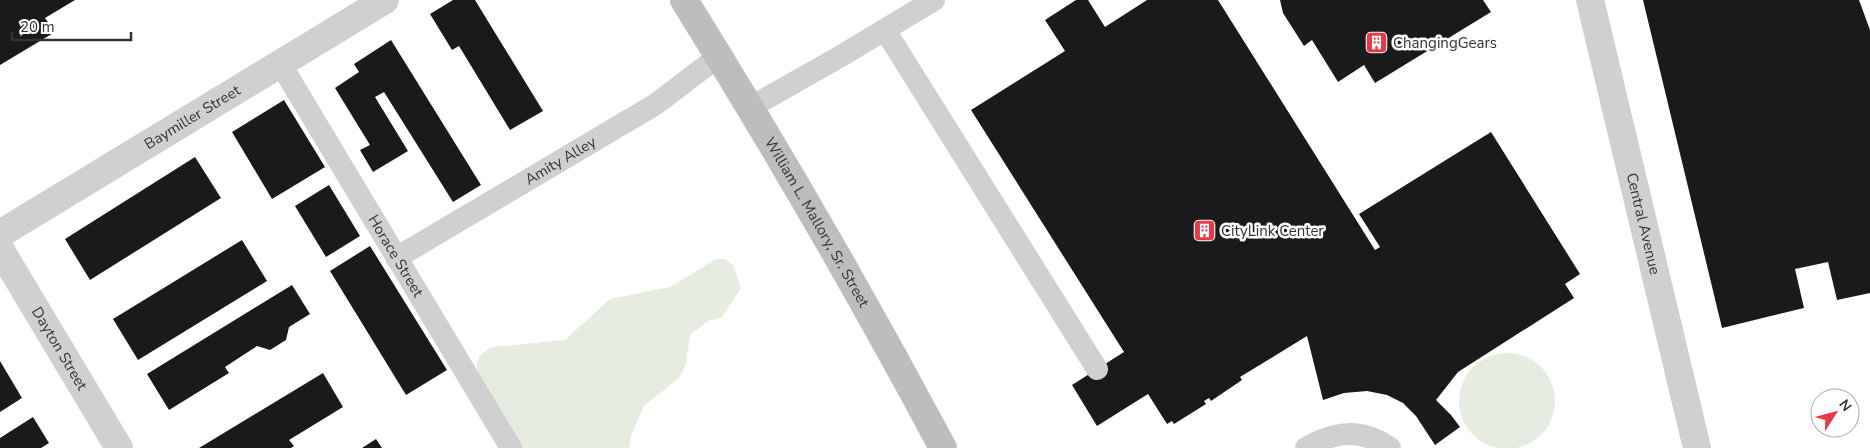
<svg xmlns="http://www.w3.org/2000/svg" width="1870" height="448" viewBox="0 0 1870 448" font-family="'Nunito Sans',sans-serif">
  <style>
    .green { fill: #e6ecdf }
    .building { fill: #1a1a1a }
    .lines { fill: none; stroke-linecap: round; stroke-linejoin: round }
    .lane { stroke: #d0d0d0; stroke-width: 22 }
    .street { stroke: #d0d0d0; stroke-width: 28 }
    .secondary { stroke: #bdbdbd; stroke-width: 28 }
    .labels { text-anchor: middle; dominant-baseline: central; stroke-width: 5; stroke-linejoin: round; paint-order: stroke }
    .poi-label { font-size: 15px; fill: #333; stroke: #fff; text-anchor: start }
    .street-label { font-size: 15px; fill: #333; stroke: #fff }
  </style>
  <rect width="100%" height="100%" fill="#fff"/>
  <path class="green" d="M716 259H725L733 265 741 288 722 317 708 321 690 335 686 364 679 378 644 406 631 435 629 448H517C507 429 475 383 477 364 478 355 485 351 492 347L565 340 610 299 670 287Z
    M1459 401a48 48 0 1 1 96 0a48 48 0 1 1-96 0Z"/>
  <path class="building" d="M0 0H75L45 18 55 32 0 65Z
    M453 0H475L543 111 510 130 459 46 452 50 430 14Z
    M1076 0H1088L1105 27 1147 0H1218L1375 250 1380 247 1359 214 1491 132 1580 274 1565 284 1574 298 1458 372 1436 400 1451 415 1460 427 1435 445 1416 416 1403 403 1387 395 1367 391 1344 393 1323 400 1307 336 1240 377 1242 380 1211 401 1209 398 1204 401 1206 404 1174 424 1172 421 1167 424 1148 394 1097 426 1072 385 1124 352 971 110 1065 51 1045 20Z
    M1280 0H1483L1491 12 1375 83 1364 65 1338 82 1312 40 1304 46 1283 13Z
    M1643 0H1859L1870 30V293L1837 300 1828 262 1795 269 1804 308 1722 328Z
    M391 40 481 185 453 202 384 92 375 97 408 151 373 172 360 150 370 145 335 88 359 72 354 64Z
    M284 100 325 167 272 199 232 132Z
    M195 157 221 198 90 280 65 239Z
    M329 185 360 236 326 257 295 206Z
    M242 240 267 281 138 360 113 319Z
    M370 246 447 370 406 395 330 271Z
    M292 285 310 314 289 327 286 340 270 350 257 346 225 367 229 373 169 410 147 374Z
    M0 361 22 398 0 412Z
    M323 373 343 407 289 440 294 446 291 448H199Z
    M33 417 49 443 41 448H0V438Z
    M376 439 382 448H362Z"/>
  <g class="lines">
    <g class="lane">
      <path d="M885 30 1097 369"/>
      <path id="s1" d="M280 63 511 448"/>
      <path d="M751 107 841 56 934 0"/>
      <path id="s2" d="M396 258 656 104 719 56"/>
      <path d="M1306 448C1335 431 1361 428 1390 448"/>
    </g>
    <g class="street">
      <path id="s3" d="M1590 0 1697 448"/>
      <path id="s4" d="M0 234 385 0"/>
      <path id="s5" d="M0 249 119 448"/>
    </g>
    <path class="secondary" id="s6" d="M684 0C775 146 862 296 943 448"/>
  </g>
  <defs>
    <symbol id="building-square" viewBox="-11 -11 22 22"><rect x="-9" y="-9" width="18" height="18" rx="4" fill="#e63946" stroke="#fff"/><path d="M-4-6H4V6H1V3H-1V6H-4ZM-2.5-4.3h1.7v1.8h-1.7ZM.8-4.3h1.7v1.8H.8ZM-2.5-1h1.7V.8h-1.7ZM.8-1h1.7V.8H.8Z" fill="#fff"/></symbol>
  </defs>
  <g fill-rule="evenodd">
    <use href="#building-square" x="1364" y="30" width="25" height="25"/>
    <use href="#building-square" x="1192" y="218" width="25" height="25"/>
  </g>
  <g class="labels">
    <g class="poi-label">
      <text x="1393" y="43">ChangingGears</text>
      <text x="1221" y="231">CityLink Center</text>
    </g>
    <g class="street-label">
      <text stroke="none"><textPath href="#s4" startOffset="225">Baymiller Street</textPath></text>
      <text stroke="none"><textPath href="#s2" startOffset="191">Amity Alley</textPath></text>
      <text stroke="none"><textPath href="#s6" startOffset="259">William L. Mallory, Sr. Street</textPath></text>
      <text stroke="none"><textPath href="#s3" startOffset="230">Central Avenue</textPath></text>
      <text stroke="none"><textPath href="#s1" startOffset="225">Horace Street</textPath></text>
      <text stroke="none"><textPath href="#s5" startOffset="116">Dayton Street</textPath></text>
    </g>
  </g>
  <g transform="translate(1835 413) rotate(54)"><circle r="24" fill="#ffffff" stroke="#adadad"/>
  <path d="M0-4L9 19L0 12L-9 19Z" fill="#e63946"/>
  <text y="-8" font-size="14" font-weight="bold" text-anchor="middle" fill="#333333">N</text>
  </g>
  <path d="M12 32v8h119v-8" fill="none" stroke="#333333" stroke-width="2.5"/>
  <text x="20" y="32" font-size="15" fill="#333333" stroke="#ffffff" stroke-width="4" paint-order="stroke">20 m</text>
</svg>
